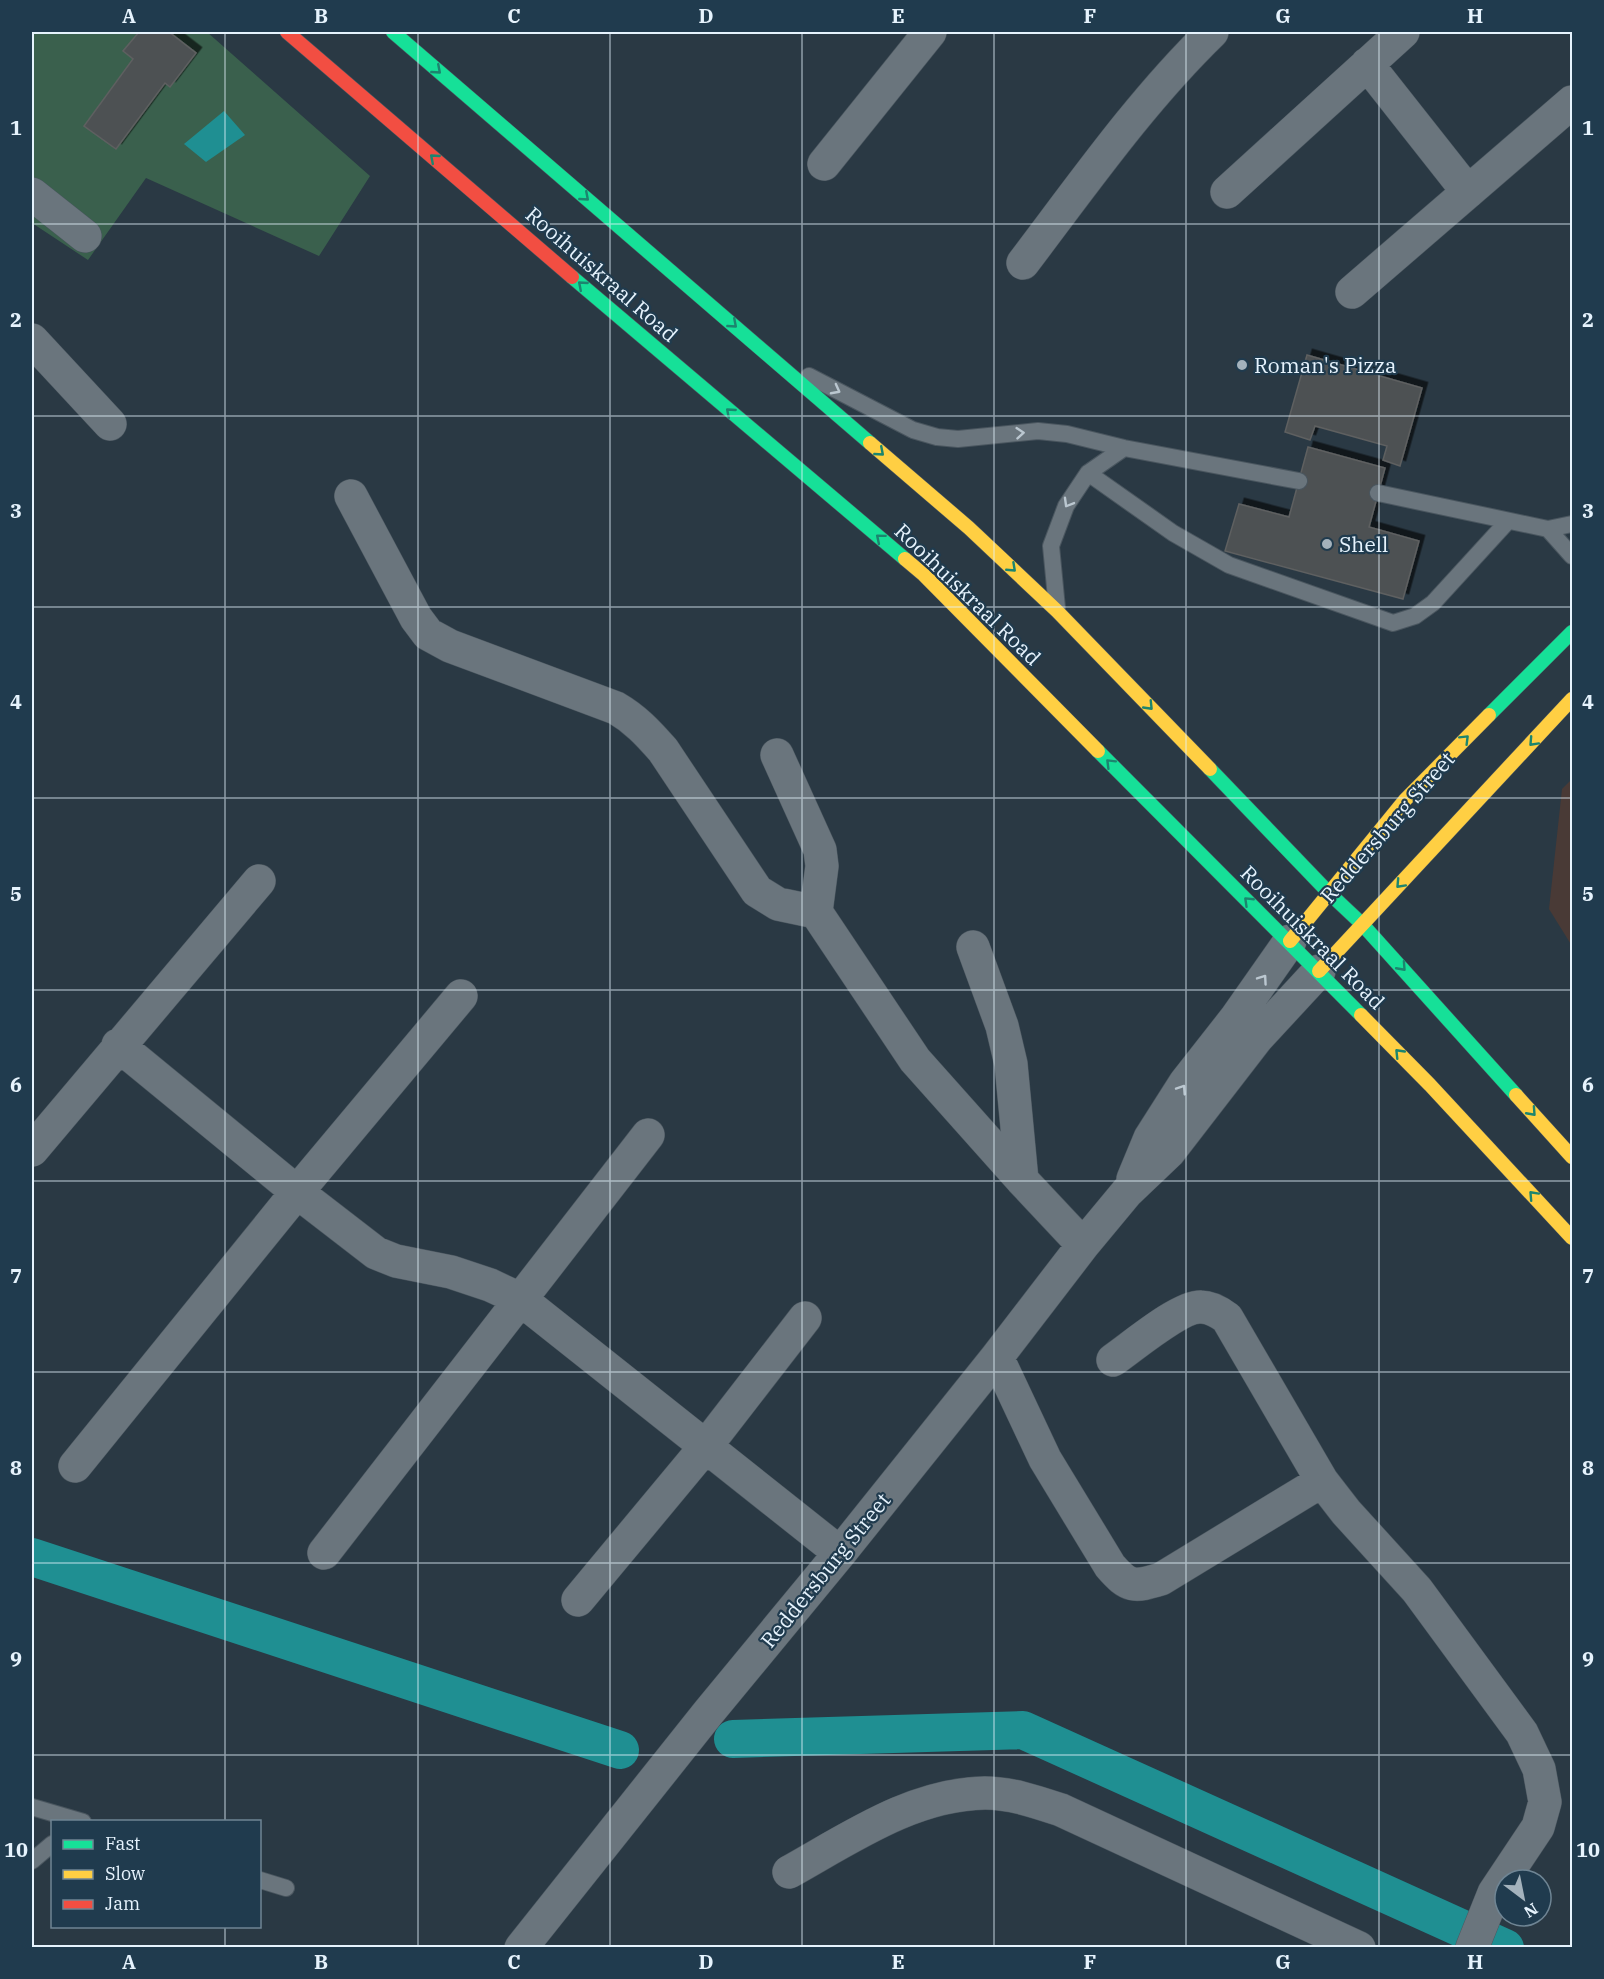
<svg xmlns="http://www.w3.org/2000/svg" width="1604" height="1979" viewBox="0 0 1604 1979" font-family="'IBM Plex Serif',serif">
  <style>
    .commercial { fill: #493a36 }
    .green { fill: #3a604d }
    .water { fill: #1f8f92 }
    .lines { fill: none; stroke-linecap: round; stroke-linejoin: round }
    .canal { stroke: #1f8f92; stroke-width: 38 }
    .building { fill: #4e5153; stroke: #5e6061; stroke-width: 1.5; filter: url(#shadow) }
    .lane-casing { stroke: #4a565f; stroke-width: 18 }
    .street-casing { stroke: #4a565f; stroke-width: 34 }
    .fast-casing { stroke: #4a565f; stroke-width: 15 }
    .slow-casing { stroke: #4a565f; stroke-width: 15 }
    .jam-casing { stroke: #4a565f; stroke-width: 15 }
    .lane { stroke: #6a757d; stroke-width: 16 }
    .street { stroke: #6a757d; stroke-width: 33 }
    .fast { stroke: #16e098; stroke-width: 14 }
    .slow { stroke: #ffcf43; stroke-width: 14 }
    .jam { stroke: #f24e42; stroke-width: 14 }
    .oneway { stroke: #1c856f }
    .oneway2 { stroke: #bbc7d0 }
    .grid { fill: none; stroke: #e6f3fd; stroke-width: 1.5; stroke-opacity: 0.55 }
    .poi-dot { fill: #a4b2bc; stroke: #203b4e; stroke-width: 2 }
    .labels { text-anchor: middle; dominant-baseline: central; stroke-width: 4.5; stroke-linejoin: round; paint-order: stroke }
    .street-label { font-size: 21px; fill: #e6f3fd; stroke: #203b4e }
    .poi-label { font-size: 21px; fill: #e6f3fd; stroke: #203b4e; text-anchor: start }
    .neatline { fill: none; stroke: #e6f3fd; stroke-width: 2 }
    .grid-label { font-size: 20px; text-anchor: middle; font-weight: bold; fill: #e6f3fd }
  </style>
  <defs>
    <filter id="shadow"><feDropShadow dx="5.5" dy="-5.5" stdDeviation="0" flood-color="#0009"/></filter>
  </defs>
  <rect width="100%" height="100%" fill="#2a3944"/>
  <path class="commercial" d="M1572 779V946L1549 909 1562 789Z"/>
  <path class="green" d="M32 32H207L370 176 319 256 146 178 88 260 32 223Z"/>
  <path class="water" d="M224 111 245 135 206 162 184 144Z"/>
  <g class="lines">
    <path class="canal" d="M32 1557 620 1750
      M733 1739 1023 1730 1505 1948"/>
  </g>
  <path class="building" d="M139 32H169L196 53 170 87 165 83 116 149 84 126 133 59 123 51Z
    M1307 355 1422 388 1400 466 1383 460 1387 446 1315 426 1310 440 1285 432Z
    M1308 447 1385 468 1369 527 1419 541 1403 599 1225 551 1239 504 1289 517Z"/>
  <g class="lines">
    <defs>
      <path id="lane" d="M809 376 913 430 937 437 958 439 1038 431 1067 434 1124 448 1299 481
        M1088 473 1173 533 1229 565 1393 623 1415 616 1433 603 1508 521
        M1378 493 1548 529 1572 524
        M1548 529 1572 556
        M1057 608 1051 546 1066 506 1088 473 1124 448
        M32 1807 83 1822
        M32 1861 52 1844
        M260 1880 286 1888"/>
      <path id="street" d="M1367 64 1468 192
        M824 164 930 32
        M1227 192 1403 32
        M32 194 85 236
        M1023 263C1083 184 1141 101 1212 32
        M1352 292 1572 102
        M32 340 110 424
        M351 496 416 618 428 634 450 646 616 708C635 719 648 733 663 750L757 891 778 904 816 912 915 1060 1022 1180 1083 1245
        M777 755 820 850 822 866 816 912
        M973 947 1002 1026 1011 1064 1022 1180
        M118 1045 297 1192 376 1253 396 1261 451 1272 490 1285 520 1299 840 1553
        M32 1150 259 881
        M1133 1179 1150 1138 1185 1083 1236 1018 1290 941
        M997 1357 1045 1459 1110 1566C1129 1588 1134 1587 1161 1579L1322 1481
        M1113 1360C1132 1347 1180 1306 1201 1307 1211 1307 1219 1312 1227 1318L1322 1481 1346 1512 1417 1590 1522 1733 1539 1769 1545 1802 1538 1827 1494 1893 1472 1948
        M75 1466 297 1192 461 996
        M324 1553 648 1135
        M578 1600 706 1446 805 1318
        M789 1872C850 1838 913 1794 985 1793 1011 1793 1037 1802 1061 1810L1359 1948
        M521 1948 708 1713 840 1553 997 1357 1083 1245 1127 1192 1169 1152 1257 1038 1319 971"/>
      <path id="fast" d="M393 32 870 443
        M572 277 905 559
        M1489 715 1572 632
        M1098 751 1361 1015
        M1210 769 1329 893 1362 924 1516 1095"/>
      <path id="slow" d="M870 443 969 528 1057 611 1210 769
        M905 559 924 575 1098 751
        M1290 941 1405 800 1489 715
        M1319 971 1572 699
        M1361 1015 1430 1085 1572 1238
        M1516 1095 1572 1157"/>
      <path id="jam" d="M287 32 572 277"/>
    </defs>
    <use href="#lane" class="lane-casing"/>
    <use href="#street" class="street-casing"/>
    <use href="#fast" class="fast-casing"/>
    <use href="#slow" class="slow-casing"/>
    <use href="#jam" class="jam-casing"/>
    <use href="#lane" class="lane"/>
    <use href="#street" class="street"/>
    <use href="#fast" class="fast"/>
    <use href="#slow" class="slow"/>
    <use href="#jam" class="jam"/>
  </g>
  <defs><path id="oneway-chevron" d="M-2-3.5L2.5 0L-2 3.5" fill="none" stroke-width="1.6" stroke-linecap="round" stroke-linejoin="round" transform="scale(1.5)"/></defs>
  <g class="oneway">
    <use href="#oneway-chevron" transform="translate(437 70) rotate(41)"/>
    <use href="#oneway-chevron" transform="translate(434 158) rotate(-139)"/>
    <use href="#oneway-chevron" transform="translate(585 197) rotate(41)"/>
    <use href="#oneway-chevron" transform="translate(582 285) rotate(-139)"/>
    <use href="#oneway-chevron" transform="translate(733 324) rotate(41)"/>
    <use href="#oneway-chevron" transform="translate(730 412) rotate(-139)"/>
    <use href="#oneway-chevron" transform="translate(880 452) rotate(41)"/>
    <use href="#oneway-chevron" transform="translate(880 538) rotate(-140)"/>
    <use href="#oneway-chevron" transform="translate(1012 568) rotate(43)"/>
    <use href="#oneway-chevron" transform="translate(1149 706) rotate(46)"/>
    <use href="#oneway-chevron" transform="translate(1465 739) rotate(-45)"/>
    <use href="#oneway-chevron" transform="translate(1533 742) rotate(133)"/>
    <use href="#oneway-chevron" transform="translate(1110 763) rotate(-135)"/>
    <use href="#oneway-chevron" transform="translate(1400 884) rotate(133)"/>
    <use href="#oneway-chevron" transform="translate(1248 901) rotate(-136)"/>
    <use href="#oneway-chevron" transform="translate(1402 967) rotate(48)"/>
    <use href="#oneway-chevron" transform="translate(1399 1053) rotate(-134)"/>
    <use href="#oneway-chevron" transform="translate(1532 1112) rotate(48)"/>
    <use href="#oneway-chevron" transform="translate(1533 1195) rotate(-133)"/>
  </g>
  <g class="oneway2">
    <use href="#oneway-chevron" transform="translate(836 390) rotate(28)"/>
    <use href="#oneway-chevron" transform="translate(1020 433) rotate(-5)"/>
    <use href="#oneway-chevron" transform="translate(1068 503) rotate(120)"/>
    <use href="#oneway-chevron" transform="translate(1263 979) rotate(-55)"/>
    <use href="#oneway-chevron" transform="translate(1182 1089) rotate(-56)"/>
  </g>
  <path class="grid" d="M225 32V1822M418 32V1948M610 32V1948M802 32V1948M994 32V1948M1186 32V1948M1379 32V1948M32 224H1572M32 416H1572M32 607H1572M32 798H1572M32 990H1572M32 1181H1572M32 1372H1572M32 1563H1572M32 1755H1572M225 1926V1948"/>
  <g class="poi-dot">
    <circle cx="1242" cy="365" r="6"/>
    <circle cx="1327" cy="544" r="6"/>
  </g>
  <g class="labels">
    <g class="street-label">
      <text transform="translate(602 274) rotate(41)">Rooihuiskraal Road</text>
      <text transform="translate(968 594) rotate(44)">Rooihuiskraal Road</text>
      <text transform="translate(1387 827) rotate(-49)">Reddersburg Street</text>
      <text transform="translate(1313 937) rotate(45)">Rooihuiskraal Road</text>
      <text transform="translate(825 1570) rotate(-51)">Reddersburg Street</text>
    </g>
    <g class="poi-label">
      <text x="1254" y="365">Roman's Pizza</text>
      <text x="1339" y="544">Shell</text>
    </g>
  </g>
  <rect width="1604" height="1979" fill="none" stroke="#203b4e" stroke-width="66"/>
  <rect x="51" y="1820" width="210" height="108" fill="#203b4e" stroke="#6f8594" stroke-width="1.5"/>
  <rect x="63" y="1840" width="30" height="9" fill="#16e098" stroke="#6f8594" stroke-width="1.5"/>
  <text x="105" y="1850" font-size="18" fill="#e6f3fd">Fast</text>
  <rect x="63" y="1870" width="30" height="9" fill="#ffcf43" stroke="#6f8594" stroke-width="1.5"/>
  <text x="105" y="1880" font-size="18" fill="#e6f3fd">Slow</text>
  <rect x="63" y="1900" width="30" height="9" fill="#f24e42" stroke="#6f8594" stroke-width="1.5"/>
  <text x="105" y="1910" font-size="18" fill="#e6f3fd">Jam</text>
  <g transform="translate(1523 1898) rotate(148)"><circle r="28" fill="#203b4e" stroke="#6f8594" stroke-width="1.5"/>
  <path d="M0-4.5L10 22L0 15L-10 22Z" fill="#a4b2bc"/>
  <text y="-9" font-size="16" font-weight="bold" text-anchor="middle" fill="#e6f3fd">N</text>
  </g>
  <rect x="33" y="33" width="1538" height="1913" class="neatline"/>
  <g class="grid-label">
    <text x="129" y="23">A</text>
    <text x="321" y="23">B</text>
    <text x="514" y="23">C</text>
    <text x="706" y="23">D</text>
    <text x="898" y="23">E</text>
    <text x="1090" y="23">F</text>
    <text x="1283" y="23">G</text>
    <text x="1475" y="23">H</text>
    <text x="16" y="135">1</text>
    <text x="1588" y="135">1</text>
    <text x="16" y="327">2</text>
    <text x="1588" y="327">2</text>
    <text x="16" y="518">3</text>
    <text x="1588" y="518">3</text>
    <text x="16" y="709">4</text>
    <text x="1588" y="709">4</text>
    <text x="16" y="901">5</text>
    <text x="1588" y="901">5</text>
    <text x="16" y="1092">6</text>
    <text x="1588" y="1092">6</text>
    <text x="16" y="1283">7</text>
    <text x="1588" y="1283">7</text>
    <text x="16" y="1475">8</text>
    <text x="1588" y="1475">8</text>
    <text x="16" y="1666">9</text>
    <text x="1588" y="1666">9</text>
    <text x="16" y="1857">10</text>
    <text x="1588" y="1857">10</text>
    <text x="129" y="1969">A</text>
    <text x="321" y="1969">B</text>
    <text x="514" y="1969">C</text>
    <text x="706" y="1969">D</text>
    <text x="898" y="1969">E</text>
    <text x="1090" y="1969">F</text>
    <text x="1283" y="1969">G</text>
    <text x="1475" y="1969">H</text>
  </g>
</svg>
